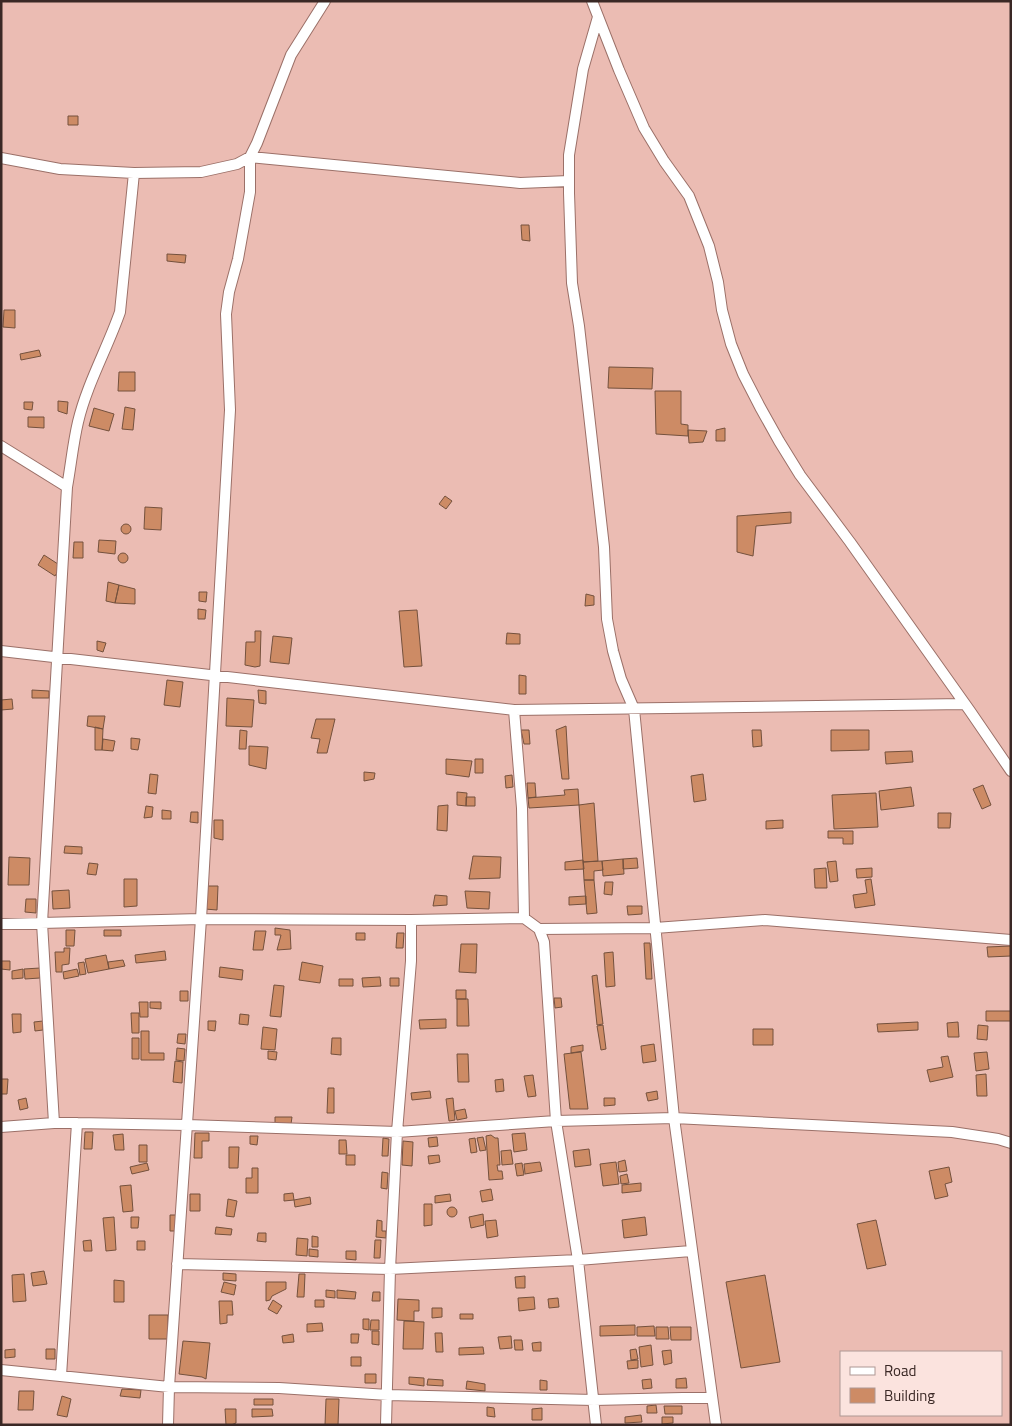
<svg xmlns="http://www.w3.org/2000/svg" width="1012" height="1426" viewBox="0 0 1012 1426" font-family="'Titillium Web',sans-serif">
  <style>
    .building { fill: #cd8b65; stroke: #74513d }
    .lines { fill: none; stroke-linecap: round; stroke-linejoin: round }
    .street-casing { stroke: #9b7068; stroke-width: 12 }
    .street { stroke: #fff; stroke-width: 10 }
  </style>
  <rect width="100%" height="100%" fill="#ebbcb3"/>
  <path class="building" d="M68 116H78V125H68Z
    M521 225H529L530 241 522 240Z
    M167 254 186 255 185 263 167 261Z
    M4 310H15V328L3 327Z
    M39 350 41 356 21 360 20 354Z
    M609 367 653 368 652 389 608 388Z
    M119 372H135V391H118Z
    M655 391H681V424L688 425V436L656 434Z
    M58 401 68 402 67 414 58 411Z
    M24 402H33L32 410 24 409Z
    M125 407 135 409 133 430 122 429Z
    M94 408 114 414 109 431 89 426Z
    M28 417H44V428L28 427Z
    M725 428V441H716V430Z
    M688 430 707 431 703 442 689 443Z
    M445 496 452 501 446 509 439 504Z
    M145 507 162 508 161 530 144 529Z
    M791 512V523L756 526 753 556 737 552V516Z
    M121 529a5 5 0 1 1 10 0a5 5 0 1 1-10 0Z
    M99 540 116 541 115 554 98 552Z
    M74 542H83V558H73Z
    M118 558a5 5 0 1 1 10 0a5 5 0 1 1-10 0Z
    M44 555 61 566 55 576 38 565Z
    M108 582 119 585 115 603 106 601Z
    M119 585 135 589V604L115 603Z
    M199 592H207L206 602 199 601Z
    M586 594 594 596V605L585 606Z
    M198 609 206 610 205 619H198Z
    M417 610 422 666 404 667 399 611Z
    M255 631H261L260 666 255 667 245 665 246 642H255Z
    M507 633 520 634V644H506Z
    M273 636 292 638 289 664 270 662Z
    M97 641 106 643 103 652 97 650Z
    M519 675 526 676V694H519Z
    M167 680 183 682 180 707 164 705Z
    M32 690 49 691V698H32Z
    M258 690 266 691V704L259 703Z
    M227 698 254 700 252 727 226 726Z
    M12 699 13 709 1 710V700Z
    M88 716H105L103 729 87 726Z
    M316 719H335L327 753H317L320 739 311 738Z
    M566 726 569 779H562L556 730Z
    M95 727 103 729 102 750H95Z
    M240 730 247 731 246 749H239Z
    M521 730H529L530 744H524Z
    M752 730H761L762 746 753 747Z
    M831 730H869V750L831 751Z
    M131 738 140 739 138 750 131 749Z
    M103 739 115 741 113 751 102 750Z
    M249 746 268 747 266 769 249 765Z
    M912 751 913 762 886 764 885 752Z
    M446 759 472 761 469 777 446 774Z
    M475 759H483V773H475Z
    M364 772 375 773 374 779 364 781Z
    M150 774 158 775 156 794 148 793Z
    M703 774 706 800 694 802 691 776Z
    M512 775 513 787 506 788 505 776Z
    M527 783H535L536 797 528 798Z
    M983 785 991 805 982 809 973 789Z
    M911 787 914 806 881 810 879 791Z
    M578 789 579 805 529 808 528 798 565 795 564 790Z
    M457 792 467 793 466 806 457 805Z
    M876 793 878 827 834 829 832 795Z
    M466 797H475V806H466Z
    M594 803 598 861 583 862 579 805Z
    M448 805 447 831 437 830 438 806Z
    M146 806 153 807 152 817 144 818Z
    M162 810 171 811V819H162Z
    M191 812H198V823L190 822Z
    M938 813H951L950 828H938Z
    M214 820H223V840L214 838Z
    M783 820V828L766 829V821Z
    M828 831H853V844H843V838H828Z
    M65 846 82 847V854L64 853Z
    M473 856 501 857 500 878 469 879Z
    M9 857 30 858 29 885H8Z
    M637 858 638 868 623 869V859Z
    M623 859 624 874 603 876 602 861Z
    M583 860 584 869 565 870V862Z
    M602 861 603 870 594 871V880H584L583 862Z
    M836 861 838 881 830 882 827 862Z
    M89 863 98 864 96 875 87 874Z
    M826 868 827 888H815L814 869Z
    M872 868V877L857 878 856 869Z
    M124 879H137V906L124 907Z
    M871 879 875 905 855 908 853 895 867 893 865 880Z
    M584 880H594L597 913 587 914Z
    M605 882H613L612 895 604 894Z
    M206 886H218L217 910 205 909Z
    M69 890 70 908 53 909 52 891Z
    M465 891 490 892 489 909 467 908Z
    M435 895 447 896V905L433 906Z
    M586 896V904L569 905V897Z
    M26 899H36V913L25 912Z
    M627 906H642V914L628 915Z
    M275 928 290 930 291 949 277 950 281 935H275Z
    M66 930H75L74 946H66Z
    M104 930H121V936H104Z
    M255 931H266L263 950H253Z
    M356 933H365V940H356Z
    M397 933H404L403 948H396Z
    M644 943H650L652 979H646Z
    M461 944H477L476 973 459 972Z
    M1011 946V956L988 957 987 947Z
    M64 948H70L69 964 62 965V972H56L55 952H64Z
    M165 951 166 960 136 963 135 955Z
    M613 952 615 986 606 987 604 953Z
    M106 955 109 969 88 973 85 959Z
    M123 960 125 966 109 969 108 962Z
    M1 961H10V970L1 969Z
    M84 962 86 974 80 975 78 963Z
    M302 962 323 966 320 983 299 980Z
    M220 967 243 970 242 980 219 977Z
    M40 968V978L25 979 24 969Z
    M23 969V978L12 979V971Z
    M77 969 79 976 64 979 63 972Z
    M597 975 603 1024 597 1025 592 976Z
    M380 977 381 986 363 987 362 978Z
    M390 978H399V986H390Z
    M339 979H353V986H339Z
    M274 985 284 986 281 1017 270 1016Z
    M456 990H466V999H456Z
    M180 991H188V1001H180Z
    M554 998H561L562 1007 555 1008Z
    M457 999H468L469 1026H457Z
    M139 1002H148V1017H140Z
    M150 1002H161V1009L150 1008Z
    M986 1011H1011V1021H986Z
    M131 1013H139V1033H132Z
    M12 1014H21V1032L13 1033Z
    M240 1014 249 1015 248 1025 239 1024Z
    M446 1019V1028L420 1029 419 1020Z
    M43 1021V1030L35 1031 34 1022Z
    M208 1021H216L215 1031 208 1030Z
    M918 1022V1030L878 1032 877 1024Z
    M958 1022 959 1037H948L947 1023Z
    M603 1025 606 1049 601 1050 597 1026Z
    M978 1025 988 1026 987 1040 977 1039Z
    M263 1027 277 1029 275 1050 261 1049Z
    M753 1029H773V1045H753Z
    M141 1031H149V1053H164V1060H141Z
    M178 1034H186L185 1044 177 1043Z
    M132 1038H139V1059H132Z
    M332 1038H341V1055L331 1054Z
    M654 1044 656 1061 643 1063 641 1046Z
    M583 1045V1051L571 1053V1047Z
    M177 1048 185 1049 184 1061 176 1060Z
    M268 1051 277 1052 276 1060 268 1059Z
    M581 1052 588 1109H570L564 1054Z
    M987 1052 989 1069 976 1071 974 1053Z
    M457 1054H468L469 1082H458Z
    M948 1056 953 1077 930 1082 927 1070 943 1067 941 1057Z
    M175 1061 183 1062 182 1083 173 1082Z
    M986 1074 987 1096H977L976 1075Z
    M533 1075 536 1096 528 1097 524 1076Z
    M1 1079H8L7 1094H1Z
    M503 1079 504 1091 496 1092 495 1080Z
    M328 1088H334V1113H327Z
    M430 1091 431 1098 412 1100 411 1093Z
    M657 1091 658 1099 648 1101 646 1093Z
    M26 1098 28 1108 20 1110 18 1100Z
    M453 1098 455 1120 449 1121 446 1099Z
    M604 1098H615V1105L604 1106Z
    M465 1109 467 1118 457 1120 455 1111Z
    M275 1117H292L291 1124H275Z
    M85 1132H93L92 1149H84Z
    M195 1133H209V1141H202V1158H194Z
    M525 1133 527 1150 514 1152 512 1134Z
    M123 1134 124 1150H115L113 1135Z
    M491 1135 495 1138H498L500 1165H497L498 1171H502L503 1179 489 1180 486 1136Z
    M250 1136H258L257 1145 250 1144Z
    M437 1137 438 1146 429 1147 428 1138Z
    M483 1137 486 1150 480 1151 477 1138Z
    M383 1138 389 1139 388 1156H382Z
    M475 1138 477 1152 471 1153 469 1139Z
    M339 1140H346L347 1154H339Z
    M403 1141 413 1142 412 1166 402 1165Z
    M139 1145H147V1162H139Z
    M229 1147H239L238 1168H229Z
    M589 1149 591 1165 575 1167 573 1151Z
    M511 1150 513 1164 502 1165 501 1151Z
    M346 1155H355V1165H346Z
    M439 1155 440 1162 429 1164 428 1156Z
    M625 1160 627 1171 619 1172 618 1162Z
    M540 1162 542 1171 525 1174 524 1164Z
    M616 1162 619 1184 603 1186 600 1164Z
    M147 1163 149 1170 132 1174 130 1167Z
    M522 1163 524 1175 517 1176 515 1164Z
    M949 1167 952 1182 945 1184 948 1196 935 1199 929 1171Z
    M252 1168H258V1193H246V1178H252Z
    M382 1172 388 1173 387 1189 381 1188Z
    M627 1174 629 1183 621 1184 620 1176Z
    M641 1183V1191L622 1193V1185Z
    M131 1185 133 1211 123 1212 120 1186Z
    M491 1189 493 1200 482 1202 480 1191Z
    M293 1193 294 1200 284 1201V1194Z
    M190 1194H200V1211H190Z
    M450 1194 451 1201 435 1203V1196Z
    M310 1197 311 1204 295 1207 294 1200Z
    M228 1199 237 1201 234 1217 226 1216Z
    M424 1204H432V1225L424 1226Z
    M447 1212a5 5 0 1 1 10 0a5 5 0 1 1-10 0Z
    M483 1214 484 1225 471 1228 469 1217Z
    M170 1215H178V1231H170Z
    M114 1217 116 1250 106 1251 103 1218Z
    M131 1217H139L138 1228H131Z
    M645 1217 647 1235 624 1238 622 1220Z
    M377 1220 382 1221V1231H386V1238L376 1237Z
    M496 1220 498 1236 487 1238 485 1221Z
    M876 1220 886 1265 867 1269 857 1224Z
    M216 1227 232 1229 231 1235 215 1234Z
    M258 1233H266V1242L257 1241Z
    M312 1236 318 1237V1247H312Z
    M297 1238 308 1239 307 1256 296 1255Z
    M91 1240 92 1251H84L83 1241Z
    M375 1240H381L380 1258H374Z
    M137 1241H145V1250H137Z
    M309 1249 318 1250V1257L309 1256Z
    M346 1251H356V1260L346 1259Z
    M44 1271 47 1284 33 1286 31 1273Z
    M223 1273 236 1274V1281L223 1280Z
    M24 1274 26 1301 13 1302 12 1275Z
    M299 1274H305L304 1297H297Z
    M765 1275 780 1362 741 1368 726 1282Z
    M525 1276V1288H516L515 1277Z
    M114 1280 124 1281V1302H114Z
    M224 1282 236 1285 234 1295 221 1292Z
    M266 1282H286V1289L272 1296 270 1300 266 1301Z
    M326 1290 335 1291V1298L326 1297Z
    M337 1290 356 1292 355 1299 337 1298Z
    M373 1292H380V1301H372Z
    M534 1297 535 1309 519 1311 518 1298Z
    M558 1298 559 1307 549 1308 548 1299Z
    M398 1299 419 1300V1311H414V1321L397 1320Z
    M273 1300 282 1306 277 1314 268 1309Z
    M315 1300H324V1307H315Z
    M219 1301H232L233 1315H227V1323L220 1324Z
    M432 1308H442V1317L432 1318Z
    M460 1314H473V1319H460Z
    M149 1315H168V1339H149Z
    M363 1319H369V1330L363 1329Z
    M371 1320H379V1330H370Z
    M404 1321 424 1322 423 1349H403Z
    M322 1323 323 1331 307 1332V1324Z
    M635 1325V1335L600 1336V1326Z
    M654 1326 655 1336H637V1327Z
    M656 1327H668L669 1339H656Z
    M670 1327H691V1340H671Z
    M372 1331H379V1345L372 1344Z
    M435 1333H442L443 1352H436Z
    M293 1334 294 1342 283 1343 282 1336Z
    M351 1334H359L358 1343H351Z
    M511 1336 512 1348 500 1349 498 1337Z
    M514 1340H522L523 1350H515Z
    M183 1341 210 1343 206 1379 202 1377 179 1374Z
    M541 1342V1351H533L532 1343Z
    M651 1345 653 1365 641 1367 639 1347Z
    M483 1347 484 1354 459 1355V1348Z
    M15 1349V1357L5 1358V1350Z
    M46 1349H55V1359H46Z
    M636 1349 638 1359 631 1360 630 1350Z
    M671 1350 672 1363 664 1365 662 1351Z
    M351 1357H361V1366H351Z
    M638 1360V1368L628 1369 627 1361Z
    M365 1374H376V1383H365Z
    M409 1377 424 1378V1386L409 1384Z
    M686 1378 687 1388H676V1379Z
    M428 1379 443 1380V1386L427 1385Z
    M651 1379 652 1388 643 1389 642 1380Z
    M540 1380 547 1381V1390H540Z
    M467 1381 485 1384V1391L466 1389Z
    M122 1389 141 1390 140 1398 120 1396Z
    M19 1391H34L33 1410H18Z
    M62 1396 71 1399 67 1417 57 1415Z
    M254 1399H273V1405H254Z
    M326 1399H339L338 1425H325Z
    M656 1405 657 1413H647V1406Z
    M664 1406H682V1414H665Z
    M487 1407 494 1408 495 1417 487 1416Z
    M542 1408V1420H532V1409Z
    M225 1409H236V1423L231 1425H226Z
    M252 1409H272L273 1416 252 1417Z
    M641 1415 642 1422 625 1423V1417Z
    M662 1417H673V1423L662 1424Z"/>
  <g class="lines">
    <defs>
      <path id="street" d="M592 1 619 70 644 128 664 161 689 196 709 246 718 282 722 310 731 344 743 374 760 407 779 441 800 475 850 542 970 711 1011 771
        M598 17 583 69 569 155V193L572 283 579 326 604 547 607 619 613 651 621 679 634 709 674 1118 716 1425
        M1 158 60 169 134 173 201 172 237 164 250 157 520 183 569 181
        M1 446 67 487C71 465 73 443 78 422 87 384 107 349 120 312L134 173
        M1 651 514 710
        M1 924 201 919 411 920 524 918
        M539 929 655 928 765 920 1011 940
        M54 1123 42 923 67 487
        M1 1127 54 1123H77L187 1125 397 1132 556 1121 674 1118 952 1132 998 1139 1011 1143
        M177 1264 390 1269 578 1260 691 1251
        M1 1370 169 1387 279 1388 388 1395 594 1400 683 1398H712
        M61 1376 77 1123
        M168 1425 169 1387 201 919 230 410 226 314 229 292 238 259 250 192V157L257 143 291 55 325 1
        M386 1425 390 1269 397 1132 411 961V920
        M596 1425 578 1260 556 1121 544 942 539 929 524 918 522 808 514 710 965 704"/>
    </defs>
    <use href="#street" class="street-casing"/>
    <use href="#street" class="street"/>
  </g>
  <rect width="1012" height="1426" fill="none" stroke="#3a2825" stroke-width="5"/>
  <rect x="840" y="1351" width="162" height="65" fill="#fbe3de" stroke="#ae9894"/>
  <rect x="850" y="1367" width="25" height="8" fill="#ffffff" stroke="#ae9894"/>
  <text x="884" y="1376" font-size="15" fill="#3a2825">Road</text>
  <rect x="850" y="1388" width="25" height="15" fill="#cd8b65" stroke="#ae9894"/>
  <text x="884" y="1401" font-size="15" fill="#3a2825">Building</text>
</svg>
